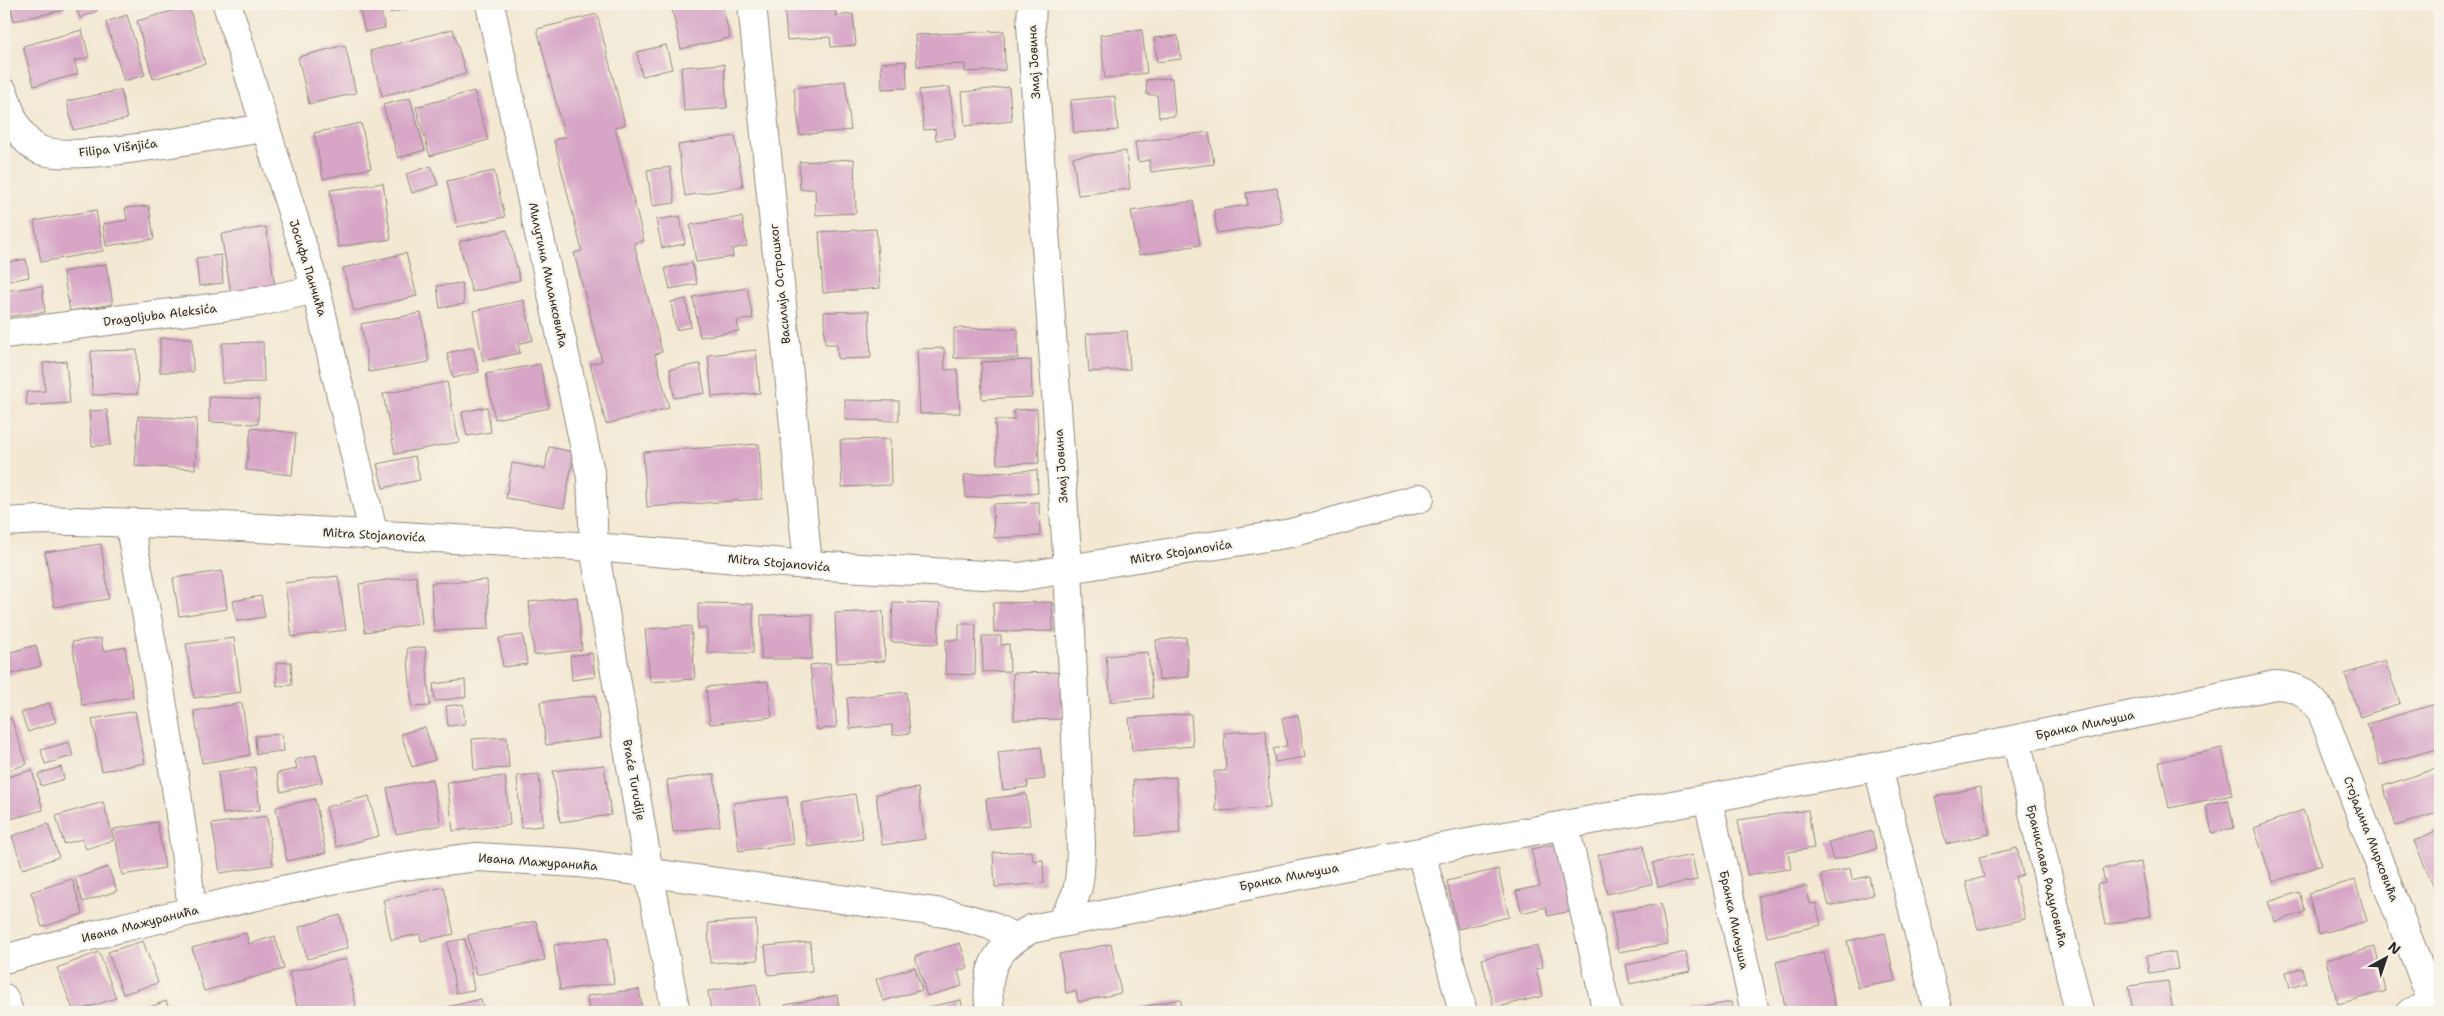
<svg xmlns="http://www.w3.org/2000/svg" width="2444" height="1016" viewBox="0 0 2444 1016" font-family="'Shantell Sans',sans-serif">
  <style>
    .building { fill: #d7a5c6 }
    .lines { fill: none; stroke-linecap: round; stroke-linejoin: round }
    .street-casing { stroke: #8f8a7e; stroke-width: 30 }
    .street { stroke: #fff; stroke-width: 28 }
    .labels { text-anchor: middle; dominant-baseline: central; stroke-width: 4; stroke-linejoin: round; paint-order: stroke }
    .street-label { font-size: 12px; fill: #2b2b2b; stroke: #f7f3e8 }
  </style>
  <rect width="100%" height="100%" fill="#f7f3e8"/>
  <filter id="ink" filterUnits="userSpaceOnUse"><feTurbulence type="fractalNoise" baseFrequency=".02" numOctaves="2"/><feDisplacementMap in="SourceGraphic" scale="10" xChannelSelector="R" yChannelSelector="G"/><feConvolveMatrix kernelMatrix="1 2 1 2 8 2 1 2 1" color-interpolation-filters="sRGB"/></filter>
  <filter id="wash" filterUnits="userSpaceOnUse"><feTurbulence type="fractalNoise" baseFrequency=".0096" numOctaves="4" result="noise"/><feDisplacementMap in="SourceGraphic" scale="20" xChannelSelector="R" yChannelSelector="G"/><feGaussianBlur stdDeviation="1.12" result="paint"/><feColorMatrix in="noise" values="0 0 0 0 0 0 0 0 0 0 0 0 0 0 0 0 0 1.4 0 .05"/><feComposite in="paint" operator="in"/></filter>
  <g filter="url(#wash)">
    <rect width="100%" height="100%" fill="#f3e8d2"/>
    <g id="blocks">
      <path class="building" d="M10 4H62L64 10 14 21Z
        M75 4H94L97 11 80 18Z
        M136 4H151L137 8Z
        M358 4H379L385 28 365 32Z
        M388 4H427L390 13Z
        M676 4H722L730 38 681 49 671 5Z
        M784 4H835L836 16 853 14 856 45 831 47 830 37 787 40Z
        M1179 4H1204V5L1180 9Z
        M189 6 205 64 153 79 137 21Z
        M597 14 625 125 615 127 644 241 634 243 662 352 655 354 669 408 606 424 590 364 602 361 574 253 582 251 554 140 565 137 537 29Z
        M127 15 145 75 124 81 106 22Z
        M453 29 466 74 382 96 370 51Z
        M82 30 89 57 74 61 78 74 34 86 23 46Z
        M1142 30 1147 73 1105 78 1100 35Z
        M1004 31 1005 70 965 72V64L917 66 915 35Z
        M1178 36 1181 59 1157 62 1154 38Z
        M345 45 356 93 309 104 298 57Z
        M666 45 672 69 642 76 637 52Z
        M906 61 907 88 882 89 881 63Z
        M724 64 727 108 684 111 681 67Z
        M1172 78 1175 116 1159 117 1157 95H1147L1146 80Z
        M845 81 851 130 800 135 794 88Z
        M950 87 955 138 936 140 935 129 924 130 919 90Z
        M1009 87 1012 121 965 126 962 92Z
        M121 90 127 119 73 130 67 101Z
        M474 91 488 140 430 156 416 107Z
        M1115 96 1118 130 1074 133 1071 100Z
        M410 98 425 150 398 158 383 105Z
        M361 123 371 168 323 179 314 133Z
        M1209 132 1214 164 1151 172 1149 160 1138 162 1135 142Z
        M735 136 743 187 685 196 678 145Z
        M1126 151 1130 189 1078 195 1073 157Z
        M854 159 856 213 816 215 815 189H800L799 162Z
        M431 166 438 185 412 193 406 174Z
        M670 167 675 203 652 206 647 170Z
        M494 171 505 217 457 227 447 181Z
        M383 183 391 239 338 247 330 190Z
        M1277 188 1282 223 1217 233 1214 210 1248 205 1246 193Z
        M1193 201 1200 245 1139 255 1131 211Z
        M149 206 154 239 106 246 103 224 127 220 125 208Z
        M96 210 103 251 41 262 34 221Z
        M680 216 685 244 662 248 656 220Z
        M742 217 747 246 732 249 733 257 696 262 690 225Z
        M266 227 275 286 231 293 221 234Z
        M876 229 880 288 823 293 819 232Z
        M507 230 520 280 472 292 459 242Z
        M406 253 417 296 354 311 343 268Z
        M221 255 223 283 199 286 196 258Z
        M26 259 29 277 4 282V263Z
        M692 263 697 284 670 289 665 268Z
        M106 264 113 304 70 311 63 272Z
        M462 283 464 304 440 308 437 286Z
        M42 286 45 312 5 317 4 291Z
        M747 288 753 318 737 321 739 331 700 337 693 297Z
        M686 299 691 327 676 330 671 302Z
        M524 300 533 340 518 344 520 353 483 361 473 311Z
        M869 311 871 358 838 359 837 344H825L824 312Z
        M421 313 429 362 369 372 361 324Z
        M954 328 1018 329V358H954Z
        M1127 331 1130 369 1089 372 1086 334Z
        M160 338H192L193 372H160Z
        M263 342 264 382 222 383V343Z
        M473 347 479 372 453 378 447 353Z
        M944 348 945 370 957 369 960 413 920 414 917 349Z
        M137 350 138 394 92 395 91 351Z
        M756 350 760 393 712 397 708 355Z
        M1031 360 1032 397 982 399 981 362Z
        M66 361 70 403 27 406 26 392 45 391 43 363Z
        M540 364 549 408 495 419 486 374Z
        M700 364 705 393 674 398 670 369Z
        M447 382 459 442 395 454 383 394Z
        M209 397 259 399 258 424 209 422Z
        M845 400 899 401V421L845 420Z
        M487 407 491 432 467 436 462 412Z
        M1037 409 1039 463 997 464 995 420H1014V410Z
        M107 410 111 445 92 446 89 411Z
        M138 416 197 419 195 469 135 466Z
        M251 428 296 433 292 475 246 470Z
        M890 439 891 485 842 487 840 440Z
        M759 444 762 499 647 507 643 452Z
        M549 447 574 452 564 508 506 498 512 463 545 469Z
        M415 456 420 480 383 488 377 464Z
        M1037 470 1038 493 966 498 964 475Z
        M1039 502 1040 536 994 538 993 504Z
        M101 544 109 599 54 607 45 552Z
        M222 571 227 609 179 616 173 578Z
        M338 576 346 630 292 637 285 583Z
        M416 576 422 624 365 632 359 584Z
        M487 580 489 629 434 631 431 583Z
        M261 596 265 617 237 621 233 601Z
        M577 597 582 650 534 655 529 602Z
        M893 602 940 604 938 644 891 642Z
        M1052 602 1053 631 994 632 993 603Z
        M698 603 753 604V653H707V628H698Z
        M883 611 885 661 837 663 835 613Z
        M812 614V659H761V615Z
        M959 624H976L975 675 945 674 946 640H959Z
        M691 626 695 679 650 682 645 629Z
        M523 635 527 664 503 667 499 638Z
        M982 636H1001V645L1009 644 1010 671 983 672Z
        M1186 637 1189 677 1159 680 1156 640Z
        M101 638 103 651 125 647 133 697 82 705 72 642Z
        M234 638 241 692 194 698 186 644Z
        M36 645 41 666 4 676V654Z
        M425 647 430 706 412 707 407 648Z
        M1148 652 1153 698 1111 702 1106 656Z
        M592 653 595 677 572 680 570 656Z
        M2385 661 2400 703 2360 717 2345 674Z
        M291 662 292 685 277 686 276 663Z
        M830 663 837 727 817 730 810 665Z
        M1062 672V719L1014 720 1013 673Z
        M465 680 466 697 435 701 433 684Z
        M768 681 772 717 710 724 706 687Z
        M906 692 910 733 893 735 892 725 850 729 847 698Z
        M596 695 601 738 546 745 540 702Z
        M4 697 8 709 4 711Z
        M49 703 56 722 28 732 21 713Z
        M242 703 250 755 202 763 194 711Z
        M463 704 465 724 448 726 446 706Z
        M2436 704 2440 720V730L2435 731 2440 748 2380 765 2367 724Z
        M135 711 145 763 102 771 92 719Z
        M1191 714 1193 746 1132 751 1129 718Z
        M1298 715 1305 757 1275 762 1273 749 1287 746 1282 718Z
        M11 718 27 764 4 772V720Z
        M425 727 435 760 412 767 401 734Z
        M1266 730 1270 808 1216 811 1214 771H1226L1224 733Z
        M282 734 284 751 256 754 255 736Z
        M507 737 509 768 474 770 472 739Z
        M69 742 73 756 45 764 41 750Z
        M1041 747 1045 779 1027 781 1028 787 1003 790 998 752Z
        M2222 748 2232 795 2169 808 2159 762Z
        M316 755 322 782 281 792 277 773 297 769 295 760Z
        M604 765 611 815 560 822 553 771Z
        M61 767 64 779 41 786 38 774Z
        M255 767 260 810 223 814 218 772Z
        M2438 768 2440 775V812L2396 826 2383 786Z
        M32 770 43 810 7 820 4 810V778Z
        M539 774 543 826 521 828 517 776Z
        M714 774 720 826 673 832 667 780Z
        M505 776 510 825 453 831 447 782Z
        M1176 777 1180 833 1137 836 1133 780Z
        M432 779 441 825 396 834 387 788Z
        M1980 787 1990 834 1946 844 1935 797Z
        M918 788 925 839 882 845 876 794Z
        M855 794 863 839 808 847 801 803Z
        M1026 794 1030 825 989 829 986 799Z
        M369 796 379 836 336 847 326 807Z
        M787 797 793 844 739 851 733 803Z
        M315 799 326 853 287 861 276 807Z
        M2228 800 2234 828 2212 833 2206 805Z
        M103 802 114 840 86 849 82 839 64 844 56 816Z
        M1808 810 1814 848 1788 852 1791 869 1747 875 1738 820Z
        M2303 810 2322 865 2273 882 2254 828Z
        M267 816 273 865 220 873 212 824Z
        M157 822 165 868 122 875 114 829Z
        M48 824 59 857 23 869 12 836Z
        M2440 829V890L2436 892 2414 841Z
        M1872 831 1876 849 1833 860 1828 842Z
        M1560 843 1575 910 1548 916 1546 907 1522 913 1516 891 1540 886 1531 849Z
        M1643 846 1652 884 1607 894 1598 855Z
        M2017 848 2023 875 2015 877 2025 919 1978 930 1966 882 1984 877 1979 857Z
        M1032 851 1033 861 1043 860 1044 883 995 887 993 853Z
        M1692 855 1697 880 1658 887 1653 863Z
        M2141 862 2151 916 2105 925 2097 884 2105 883 2102 869Z
        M108 867 117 891 83 902 75 878Z
        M1850 868 1852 880 1869 876 1873 895 1829 906 1821 875Z
        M1498 869 1509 917 1458 929 1447 881Z
        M72 879 83 914 42 927 31 892Z
        M2355 880 2367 921 2319 934 2308 893Z
        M1806 886 1810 904 1816 903 1821 925 1767 937 1758 896Z
        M444 887 454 934 421 941 420 934 391 940 383 900Z
        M2299 892 2305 912 2275 922 2268 902Z
        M1661 904 1668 944 1618 952 1611 912Z
        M340 915 348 948 307 959 299 927Z
        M756 920 758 960 710 963 708 923Z
        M536 921 545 960 476 975 468 935Z
        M246 933 249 944 275 936 284 969 204 991 192 948Z
        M1885 933 1895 981 1858 988 1847 941Z
        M608 937 614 983 560 990 554 945Z
        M465 939 474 990 456 993 447 942Z
        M143 941 158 983 123 994 108 952Z
        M810 942 812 971 768 975 765 946Z
        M960 943 968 968 958 971 962 986 927 996 915 956Z
        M1111 944 1121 993 1078 1002 1076 991 1066 993 1059 954Z
        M1537 946 1543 967 1536 969 1543 996 1494 1008 1482 959Z
        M2375 947 2386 991 2338 1004 2326 960Z
        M99 952 116 998 74 1012 57 968Z
        M1686 952 1690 971 1630 984 1626 965Z
        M1824 952 1835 1006 1803 1012H1786L1776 962Z
        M2175 952 2178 969 2149 973 2146 956Z
        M346 959 356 1006 330 1012H298L289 972Z
        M915 967 922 990 883 1001 876 979Z
        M2302 968 2306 983 2290 988 2286 972Z
        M2168 981 2173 1012H2124L2123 1008 2132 1007 2129 986Z
        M756 984 761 1012H711L708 991Z
        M639 989 643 1012H589L587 996Z
        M837 995 840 1012H787L785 1005Z
        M481 999 484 1012H444L443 1008Z
        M1180 999 1183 1012H1123V1011Z
        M961 1000 963 1012H924V1008Z
        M166 1001 170 1012H136Z
        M1731 1002 1733 1012H1692L1691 1009Z
        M900 1008 901 1012H882V1011Z"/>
    </g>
  </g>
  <g filter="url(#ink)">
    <use href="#blocks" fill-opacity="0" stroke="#8f8a7e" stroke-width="1"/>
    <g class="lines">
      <defs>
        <path id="street" d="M227 4 316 289 374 536
          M490 4 591 477 594 547 649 873 676 1012
          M752 4 808 565
          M1032 4 1031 25 1068 569 1081 844C1080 879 1082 894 1059 923
          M4 93C11 114 18 140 40 150 73 164 221 134 264 128
          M4 334 259 302 316 289
          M4 522 41 520 206 525 594 547 808 565 1019 577 1291 533 1420 498
          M129 523C154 651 178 780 192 911
          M2016 739 2079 1012
          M1878 767 1938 1012
          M1708 799 1755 1012
          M1565 826 1607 1012
          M1421 852 1463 1012
          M4 959 124 927 278 891 394 867 477 857 578 863 951 914 990 925 1015 938
          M4 998 9 1012
          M990 1012C984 971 994 949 1031 929L1361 863 1940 755 2275 685C2299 686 2305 692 2321 710L2436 1012
          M2411 1012 2434 1005"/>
      </defs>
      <use href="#street" class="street-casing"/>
      <use href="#street" class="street"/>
    </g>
  </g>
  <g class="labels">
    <g class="street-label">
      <text transform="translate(1034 62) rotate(-93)">Змај Јовина</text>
      <text transform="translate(118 148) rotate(-7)">Filipa Višnjića</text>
      <text transform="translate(308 268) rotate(73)">Јосифа Панчића</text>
      <text transform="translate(548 275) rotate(78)">Милутина Миланковића</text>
      <text transform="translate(780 284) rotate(-96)">Василија Острошког</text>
      <text transform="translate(160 315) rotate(-7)">Dragoljuba Aleksića</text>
      <text transform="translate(1061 466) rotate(-94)">Змај Јовина</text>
      <text transform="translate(374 535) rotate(3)">Mitra Stojanovića</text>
      <text transform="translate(1181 552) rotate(-9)">Mitra Stojanovića</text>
      <text transform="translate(779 563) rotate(5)">Mitra Stojanovića</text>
      <text transform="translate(2085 725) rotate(-12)">Бранка Миљуша</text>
      <text transform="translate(634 780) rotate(80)">Braće Turudije</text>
      <text transform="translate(2371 839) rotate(69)">Стојадина Мирковића</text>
      <text transform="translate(538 862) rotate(4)">Ивана Мажуранића</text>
      <text transform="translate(2047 876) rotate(77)">Бранислава Радуловића</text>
      <text transform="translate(1289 877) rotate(-11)">Бранка Миљуша</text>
      <text transform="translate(1734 920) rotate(78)">Бранка Миљуша</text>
      <text transform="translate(140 924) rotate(-14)">Ивана Мажуранића</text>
    </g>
  </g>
  <rect width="2444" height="1016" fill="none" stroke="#f7f3e8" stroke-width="20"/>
  <g transform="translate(2386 958) rotate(40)" stroke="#f7f3e8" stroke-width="4" paint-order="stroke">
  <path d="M0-4L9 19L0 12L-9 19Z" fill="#2b2b2b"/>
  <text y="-8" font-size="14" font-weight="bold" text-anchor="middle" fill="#2b2b2b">N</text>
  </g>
</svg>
